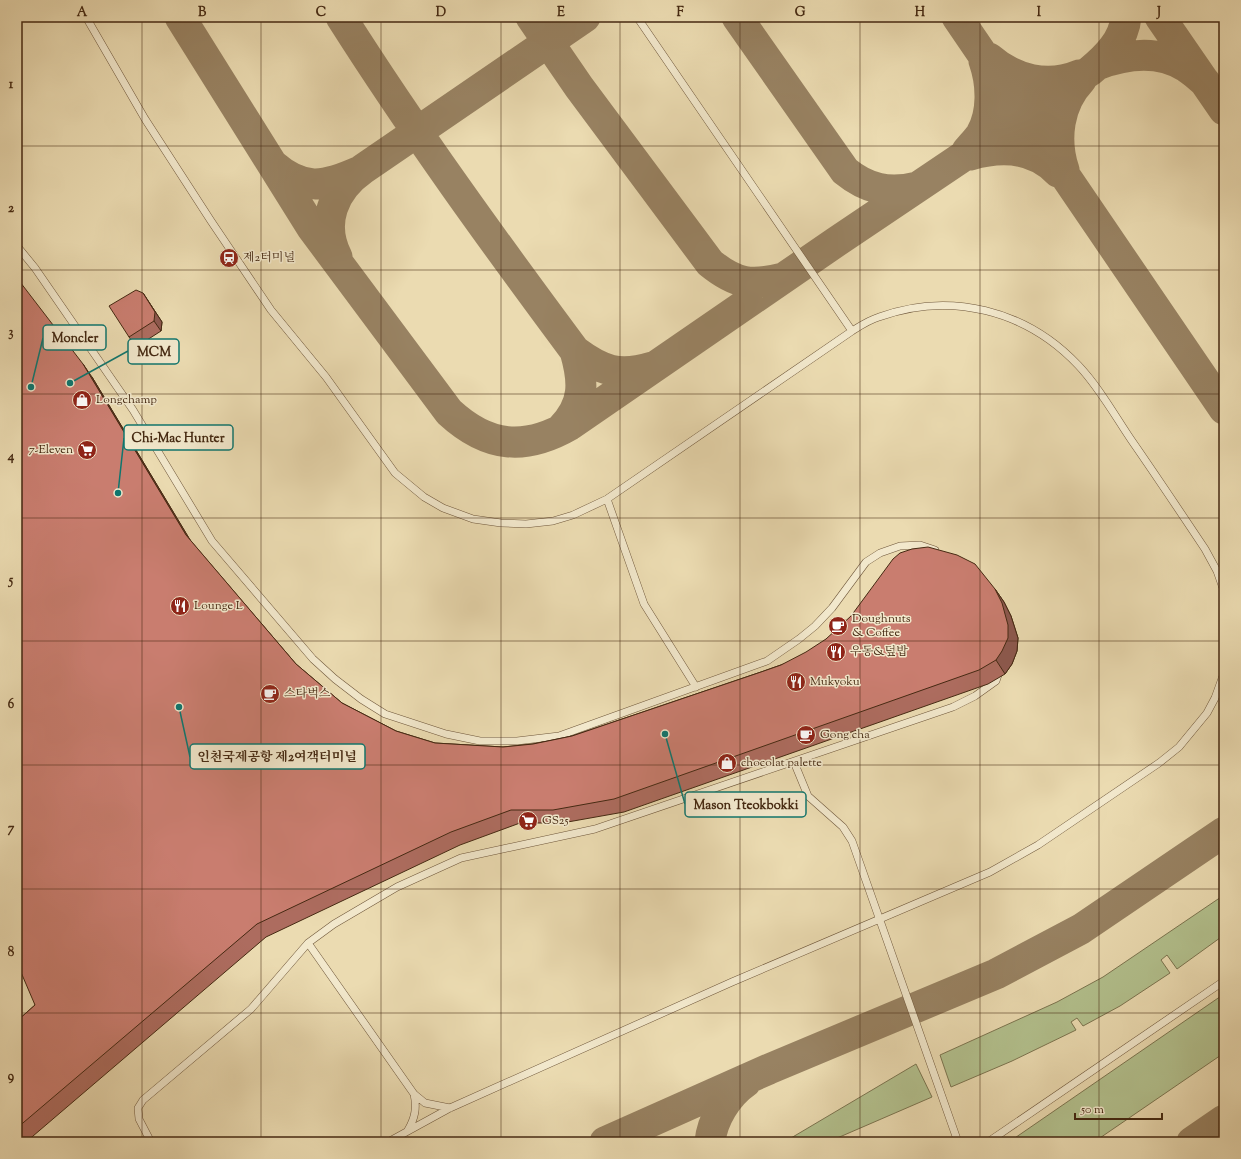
<svg xmlns="http://www.w3.org/2000/svg" width="1241" height="1159" viewBox="0 0 1241 1159" font-family="'Sorts Mill Goudy','Noto Serif KR',serif">
  <style>
    .green { fill: #b3c18e; stroke: #7c7550 }
    .lines { fill: none; stroke-linecap: round; stroke-linejoin: round }
    .taxiway { stroke: #988262; stroke-width: 31 }
    .lane-casing { stroke: #6e563a; stroke-width: 8 }
    .lane { stroke: #f2e8cc; stroke-width: 7 }
    .wall { fill: #ad6c5f; stroke: #452912 }
    .shaded-wall { fill: #8d584e; stroke: #452912 }
    .building { fill: #c97d6f; stroke: #452912 }
    .grid { fill: none; stroke: #452912; stroke-width: 1; stroke-opacity: 0.55 }
    .labels { text-anchor: middle; dominant-baseline: central; stroke-width: 3; stroke-linejoin: round; paint-order: stroke }
    .poi-label { font-size: 12px; fill: #452912; stroke: #f2e8cc; text-anchor: start }
    .leader { fill: none; stroke: #0f766e; stroke-width: 1.5 }
    .callout-dot { fill: #0f766e; stroke: #f2e8cc; stroke-width: 1.5 }
    .callout { fill: #f2e8cc; stroke: #0f766e; stroke-width: 1.5 }
    .callout-label { font-size: 13px; text-anchor: middle; font-weight: bold; fill: #452912 }
    .neatline { fill: none; stroke: #452912; stroke-width: 1.5 }
    .grid-label { font-size: 13px; text-anchor: middle; font-weight: bold; fill: #452912 }
  </style>
  <rect width="100%" height="100%" fill="#ebdbb1"/>
  <filter id="stains"><feTurbulence type="fractalNoise" baseFrequency=".005" numOctaves="4"/><feColorMatrix values="0 0 0 0 .2 0 0 0 0 .09 0 0 0 0 .02 0 0 0 .5 -.17"/></filter>
  <radialGradient id="worn" r=".72"><stop offset=".6" stop-color="#630" stop-opacity="0"/><stop offset="1" stop-color="#630" stop-opacity=".3"/></radialGradient>
  <path class="green" d="M1224 895V935L1177 969 1167 955 1161 960 1170 973 1120 1006 1083 1026 1077 1018 1071 1022 1076 1030 1012 1061 951 1087 940 1055 1057 1002 1103 977Z
    M1224 994V1053L1094 1142H1009Z
    M916 1064 932 1097 828 1142H788L791 1138Z"/>
  <g class="lines">
    <path class="taxiway" d="M180 17 312 228 449 412C488 448 525 451 570 425L836 242 1090 71C1107 57 1124 40 1126 17
      M341 17C414 132 494 242 575 351 602 371 619 377 652 367
      M531 17 579 87 710 263C736 284 751 286 783 278
      M737 17 845 171C867 189 889 194 917 187
      M957 17 1224 409
      M1160 17 1224 110
      M989 58C1014 80 1048 88 1079 75
      M1097 65C1126 54 1159 50 1186 67 1193 71 1199 77 1205 82
      M967 151C971 146 977 140 981 134 993 113 992 84 984 61
      M970 155C1001 146 1034 147 1058 172
      M273 165C303 191 324 187 358 172
      M1064 170C1054 140 1058 104 1081 80
      M337 257C320 223 333 190 363 169L585 17
      M562 428C585 404 584 382 575 351
      M605 1142 769 1069 996 974 1081 929 1224 832
      M710 1142C712 1120 727 1095 746 1082
      M1192 1142 1224 1120"/>
    <defs>
      <path id="lane" d="M86 17 145 119 211 221 271 310 326 377 395 473 424 497 443 508 473 519 501 523 526 524 553 521 573 515 607 499 852 331C860 326 869 320 879 317 950 291 1026 310 1078 365 1099 387 1115 416 1132 441 1157 477 1181 513 1205 549L1217 571 1224 591
        M637 17 852 331
        M17 246 35 268 133 410 212 541 313 659 335 679 361 699 385 714 446 734 480 741H517L559 736 767 661 799 639 815 626 832 608 866 562 880 553 900 546 920 545 935 550
        M607 499 644 604 696 687
        M794 762 808 796 843 827 852 841 958 1142
        M308 943 414 1094 425 1103 450 1108
        M408 1130C415 1118 417 1108 414 1094
        M151 1142 139 1119 138 1108 143 1100 251 1009 308 943 334 924 397 887 461 858 595 829 953 707 975 696 996 681 1000 669
        M388 1142 450 1108 732 982 990 872 1038 845 1159 763 1179 747 1207 713 1215 698 1224 673
        M988 1142 1224 981"/>
    </defs>
    <use href="#lane" class="lane-casing"/>
    <use href="#lane" class="lane"/>
  </g>
  <path class="wall" d="M143 293 162 322 161 331 136 347 129 337Z
    M92 377 190 540 296 664 342 703 396 731 435 743 503 747 533 744 572 736 761 672 995 589 1004 602 1011 616 1018 638 1017 651 1012 664 1005 674 988 684 624 812 562 823H520L460 845 266 937 26 1142H17V1021L35 1005Z"/>
  <path class="shaded-wall" d="M143 293 162 322 161 331 154 321Z
    M83 364 92 377 195 548 186 535Z
    M995 589 1004 602 1011 616 1018 638 1017 651 1012 664 1005 674 996 660Z"/>
  <path class="building" d="M17 278 83 364 186 535 296 664 342 703 396 731 435 743 503 747 533 744 572 736 761 672 781 665 806 652 826 639 851 616 893 559 900 553 912 549 928 547 957 555 975 564 995 589 1002 603 1008 625V638L1002 651 996 660 979 670 614 799 553 810H511L451 832 257 924 17 1128V1021L35 1005 17 963Z
    M136 290 143 293 155 312 154 321 129 337 109 306Z"/>
  <path class="grid" d="M142 17V1142M261 17V1142M381 17V1142M501 17V1142M620 17V1142M740 17V1142M860 17V1142M980 17V1142M1099 17V1142M17 146H1224M17 270H1224M17 394H1224M17 518H1224M17 641H1224M17 765H1224M17 889H1224M17 1013H1224"/>
  <defs>
    <symbol id="station-disc" viewBox="-11 -11 22 22"><circle r="9.5" fill="#8f2418" stroke="#f2e8cc"/><path d="M-3-6H3Q5-6 5-4V2Q5 4 3 4L4.5 6H3L1.5 4h-3L-3 6H-4.5L-3 4Q-5 4-5 2V-4Q-5-6-3-6ZM-3.5-4v3h7v-3ZM-3.5 1v1.5H-2V1ZM2 1v1.5H3.5V1Z" fill="#fff"/></symbol>
    <symbol id="shop-disc" viewBox="-11 -11 22 22"><circle r="9.5" fill="#8f2418" stroke="#f2e8cc"/><path d="M-5-2.5h2.3a2.7 3.5 0 0 1 5.4 0H5L5.5 6h-11ZM-1.5-2.5h3a1.5 2.3 0 0 0-3 0Z" fill="#fff"/></symbol>
    <symbol id="supermarket-disc" viewBox="-11 -11 22 22"><circle r="9.5" fill="#8f2418" stroke="#f2e8cc"/><path d="M-6-5.5h2.5l.6 2H6L4.5 2H-2.5L-4.4-4H-6ZM-1.5 3.2a1.3 1.3 0 1 0 .1 0ZM3 3.2a1.3 1.3 0 1 0 .1 0Z" fill="#fff"/></symbol>
    <symbol id="restaurant-disc" viewBox="-11 -11 22 22"><circle r="9.5" fill="#8f2418" stroke="#f2e8cc"/><path d="M-5-6h1v4h1v-4h1v4h1v-4h1v5L-1.5 .5V6h-2V.5L-5-1ZM5-6V6H3V1.5H1.5Q1.5-4 5-6Z" fill="#fff"/></symbol>
    <symbol id="cafe-disc" viewBox="-11 -11 22 22"><circle r="9.5" fill="#8f2418" stroke="#f2e8cc"/><path d="M-5.5-4.5H6V0H3Q3 3.5 0 3.5H-2.5Q-5.5 3.5-5.5 0ZM3-3.2v2h1.7v-2ZM-6 4.5H4V6H-6Z" fill="#fff"/></symbol>
  </defs>
  <g fill-rule="evenodd">
    <use href="#station-disc" x="218" y="247" width="22" height="22"/>
    <use href="#shop-disc" x="71" y="389" width="22" height="22"/>
    <use href="#supermarket-disc" x="76" y="439" width="22" height="22"/>
    <use href="#restaurant-disc" x="169" y="595" width="22" height="22"/>
    <use href="#cafe-disc" x="827" y="615" width="22" height="22"/>
    <use href="#restaurant-disc" x="825" y="641" width="22" height="22"/>
    <use href="#restaurant-disc" x="785" y="671" width="22" height="22"/>
    <use href="#cafe-disc" x="259" y="683" width="22" height="22"/>
    <use href="#cafe-disc" x="795" y="724" width="22" height="22"/>
    <use href="#shop-disc" x="716" y="752" width="22" height="22"/>
    <use href="#supermarket-disc" x="517" y="810" width="22" height="22"/>
  </g>
  <g class="labels">
    <g class="poi-label">
      <text x="243" y="258">제2터미널</text>
      <text x="96" y="400">Longchamp</text>
      <text x="73" y="450" text-anchor="end">7-Eleven</text>
      <text x="194" y="606">Lounge L</text>
      <text x="852" y="619">Doughnuts<tspan x="852" dy="14">&amp; Coffee</tspan></text>
      <text x="850" y="652">우동&amp;덮밥</text>
      <text x="810" y="682">Mukyoku</text>
      <text x="284" y="694">스타벅스</text>
      <text x="820" y="735">Gong cha</text>
      <text x="741" y="763">chocolat palette</text>
      <text x="542" y="821">GS25</text>
    </g>
  </g>
  <path class="leader" d="M31 387L43 338M70 383L128 351M118 493L124 438M179 707L190 757M665 734L685 804"/>
  <g class="callout-dot">
    <circle cx="31" cy="387" r="4"/>
    <circle cx="70" cy="383" r="4"/>
    <circle cx="118" cy="493" r="4"/>
    <circle cx="179" cy="707" r="4"/>
    <circle cx="665" cy="734" r="4"/>
  </g>
  <g class="callout">
    <rect x="43" y="325" width="63" height="25" rx="4"/>
    <rect x="128" y="339" width="51" height="25" rx="4"/>
    <rect x="124" y="425" width="109" height="25" rx="4"/>
    <rect x="190" y="744" width="175" height="25" rx="4"/>
    <rect x="685" y="792" width="121" height="25" rx="4"/>
  </g>
  <g class="callout-label">
    <text x="75" y="342">Moncler</text>
    <text x="154" y="356">MCM</text>
    <text x="178" y="442">Chi-Mac Hunter</text>
    <text x="277" y="761">인천국제공항 제2여객터미널</text>
    <text x="746" y="809">Mason Tteokbokki</text>
  </g>
  <rect width="1241" height="1159" fill="none" stroke="#ebdbb1" stroke-width="44"/>
  <path d="M1075 1113v6h87v-6" fill="none" stroke="#452912" stroke-width="2"/>
  <text x="1081" y="1113" font-size="12" fill="#452912" stroke="#f2e8cc" stroke-width="3" paint-order="stroke">50 m</text>
  <rect x="22" y="22" width="1197" height="1115" class="neatline"/>
  <g class="grid-label">
    <text x="82" y="16">A</text>
    <text x="202" y="16">B</text>
    <text x="321" y="16">C</text>
    <text x="441" y="16">D</text>
    <text x="561" y="16">E</text>
    <text x="680" y="16">F</text>
    <text x="800" y="16">G</text>
    <text x="920" y="16">H</text>
    <text x="1039" y="16">I</text>
    <text x="1159" y="16">J</text>
    <text x="11" y="88">1</text>
    <text x="11" y="212">2</text>
    <text x="11" y="336">3</text>
    <text x="11" y="460">4</text>
    <text x="11" y="584">5</text>
    <text x="11" y="708">6</text>
    <text x="11" y="832">7</text>
    <text x="11" y="956">8</text>
    <text x="11" y="1080">9</text>
  </g>
  <rect width="100%" height="100%" filter="url(#stains)"/>
  <rect width="100%" height="100%" fill="url(#worn)"/>
</svg>
